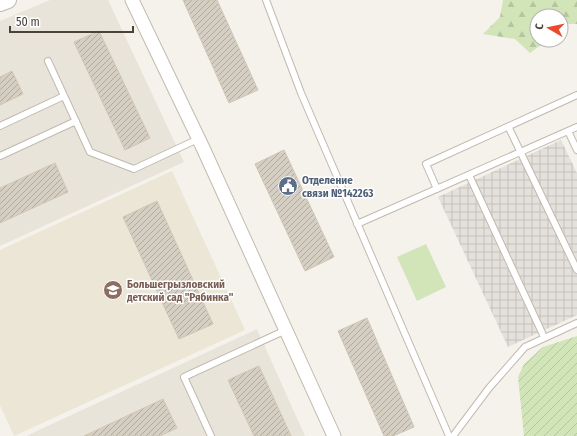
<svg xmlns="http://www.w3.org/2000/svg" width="577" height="436" viewBox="0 0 577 436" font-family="'Fira Sans Condensed',sans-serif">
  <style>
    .residential { fill: #e8e4da }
    .industrial { fill: url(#industrial-grid) }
    .education { fill: #ece6d7 }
    .forest { fill: url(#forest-firs) }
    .park { fill: #d1e5b8 }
    .garden { fill: url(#garden-furrows) }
    .building { fill: url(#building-hatch); stroke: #d0c6b5 }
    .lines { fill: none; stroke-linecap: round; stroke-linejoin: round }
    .service-casing { stroke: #c0baaf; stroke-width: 8 }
    .minor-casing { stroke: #c0baaf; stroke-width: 15 }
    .tertiary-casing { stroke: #c0baaf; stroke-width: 18 }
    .service { stroke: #fff; stroke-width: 6 }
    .minor { stroke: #fff; stroke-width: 13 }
    .tertiary { stroke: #fff; stroke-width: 16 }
    .labels { text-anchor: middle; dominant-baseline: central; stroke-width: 3; stroke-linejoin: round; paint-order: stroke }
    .service-label { font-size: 11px; font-weight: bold; fill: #4e5e75; stroke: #fff; text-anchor: start }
    .education-label { font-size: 11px; font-weight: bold; fill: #785e54; stroke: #fff; text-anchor: start }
  </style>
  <defs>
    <pattern id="industrial-grid" width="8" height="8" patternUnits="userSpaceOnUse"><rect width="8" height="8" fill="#e4e1dd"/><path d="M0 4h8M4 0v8" fill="none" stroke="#c5c2be"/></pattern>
    <pattern id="forest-firs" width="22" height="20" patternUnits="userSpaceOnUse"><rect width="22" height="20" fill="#d1e5b8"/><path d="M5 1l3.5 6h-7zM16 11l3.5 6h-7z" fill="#b5c69f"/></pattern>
    <pattern id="garden-furrows" width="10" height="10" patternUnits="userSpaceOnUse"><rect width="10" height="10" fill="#d1e5b8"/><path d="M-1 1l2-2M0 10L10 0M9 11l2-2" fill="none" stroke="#b5c69f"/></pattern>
    <pattern id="building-hatch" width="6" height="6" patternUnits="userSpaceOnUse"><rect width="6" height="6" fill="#d5cec2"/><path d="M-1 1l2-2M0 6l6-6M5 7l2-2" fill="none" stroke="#afa99f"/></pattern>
  </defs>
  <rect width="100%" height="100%" fill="#f5f2ec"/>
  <path class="residential" d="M50 0H108L184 162 0 246V21Z
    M257 329 305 436H26Z"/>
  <path class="industrial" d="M561 140 577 173V315L508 347 438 197Z"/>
  <path class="education" d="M172 171 245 330 14 436 0 405V250Z"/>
  <path class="forest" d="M503 0H577V24H569L561 30V16H537V40H548L530 53 515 39 483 34 500 17Z"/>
  <path class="park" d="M426 244 446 287 417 301 397 257Z"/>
  <path class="garden" d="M577 336V436H524L518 377 524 364 543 347Z"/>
  <path class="building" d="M183 0H217L258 90 229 103Z
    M99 31 150 138 125 150 74 42Z
    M12 71 23 94 0 105V77Z
    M284 150 334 257 305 271 255 164Z
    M55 163 68 192 0 223V188Z
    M157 201 213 324 179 339 123 217Z
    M367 318 414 427 393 436H384L338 331Z
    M259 366 291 436H254L228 380Z
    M163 399 177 428 160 436H84Z"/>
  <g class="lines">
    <defs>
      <path id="service" d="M266 0 301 93 449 436
        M48 61 90 152 134 169 198 139
        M0 126 64 96
        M509 128 577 270
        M568 131 577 150
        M0 156 76 121
        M469 175 544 337
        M437 189 426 164 577 95
        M357 224 577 127
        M211 436 184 377 286 330
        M453 436 489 388 525 347 577 323"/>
      <path id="minor" d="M132 0 203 148 334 436"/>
      <path id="tertiary" d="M0 3 8 0"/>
    </defs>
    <use href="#service" class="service-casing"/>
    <use href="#minor" class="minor-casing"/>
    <use href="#tertiary" class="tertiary-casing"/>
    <use href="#service" class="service"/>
    <use href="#minor" class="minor"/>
    <use href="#tertiary" class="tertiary"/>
  </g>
  <defs>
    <symbol id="civic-disc" viewBox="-11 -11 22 22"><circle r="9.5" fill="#5c6f8a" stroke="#fff"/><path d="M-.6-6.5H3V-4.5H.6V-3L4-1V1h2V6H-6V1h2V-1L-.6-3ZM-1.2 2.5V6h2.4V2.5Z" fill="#fff"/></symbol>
    <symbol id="school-disc" viewBox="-11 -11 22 22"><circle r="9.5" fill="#8d6e63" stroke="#fff"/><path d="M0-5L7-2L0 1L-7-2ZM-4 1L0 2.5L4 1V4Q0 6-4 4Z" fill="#fff"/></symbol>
  </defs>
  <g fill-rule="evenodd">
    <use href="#civic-disc" x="277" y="175" width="22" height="22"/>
    <use href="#school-disc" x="102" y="279" width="22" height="22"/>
  </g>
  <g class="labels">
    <g class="service-label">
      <text x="302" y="180">Отделение<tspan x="302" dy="13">связи №142263</tspan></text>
    </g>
    <g class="education-label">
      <text x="127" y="284">Большегрызловский<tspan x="127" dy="13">детский сад "Рябинка"</tspan></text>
    </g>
  </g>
  <g transform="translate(549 28) rotate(279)"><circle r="19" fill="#ffffff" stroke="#b6b4b0"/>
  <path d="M0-3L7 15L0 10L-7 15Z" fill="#ea4b2d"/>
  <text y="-6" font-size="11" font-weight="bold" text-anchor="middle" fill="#49433a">С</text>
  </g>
  <path d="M10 26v6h123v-6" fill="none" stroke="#49433a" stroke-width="2"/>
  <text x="16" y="26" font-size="12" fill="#49433a" stroke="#ffffff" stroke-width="3" paint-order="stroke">50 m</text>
</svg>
